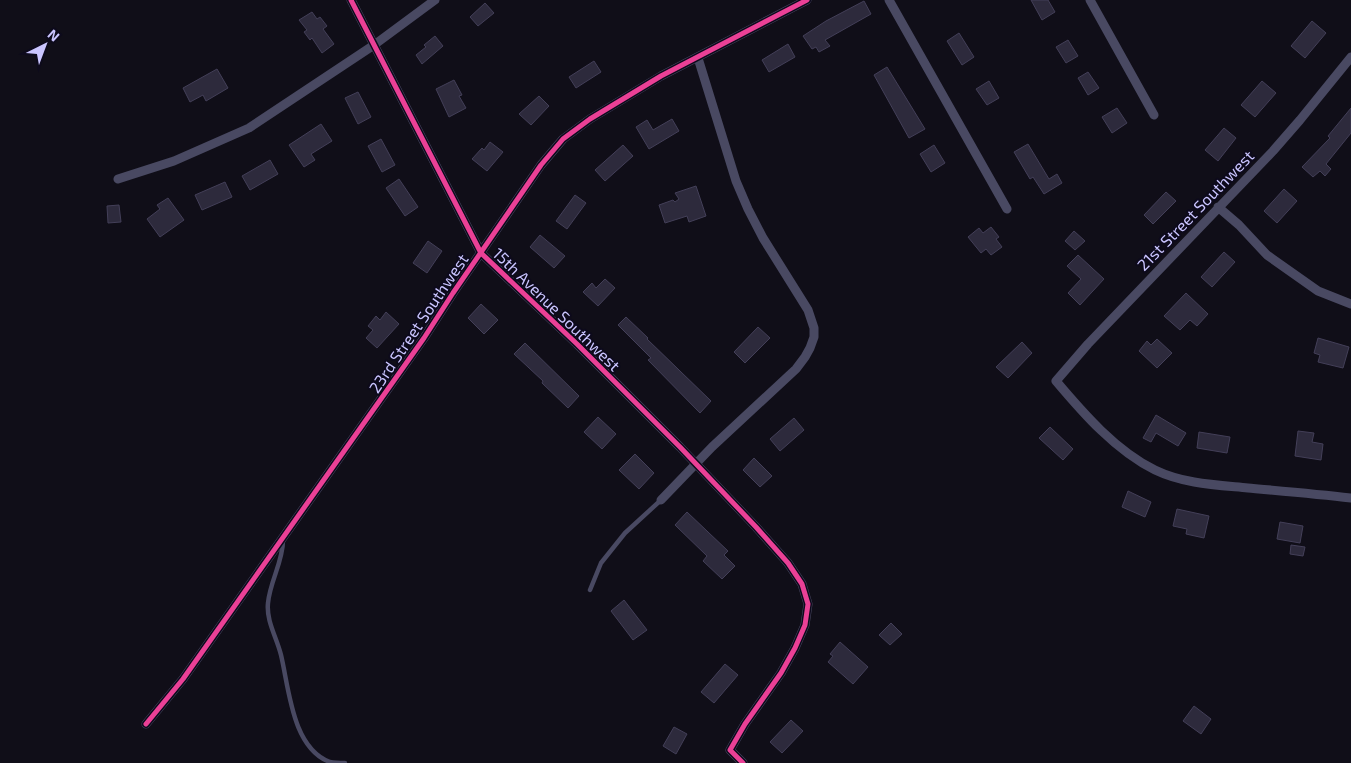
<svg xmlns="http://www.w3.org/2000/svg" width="1351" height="763" viewBox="0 0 1351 763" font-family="'Exo 2',sans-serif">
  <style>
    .building { fill: #2d2a3c; stroke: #433f58 }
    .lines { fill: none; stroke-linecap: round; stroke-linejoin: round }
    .service { stroke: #494962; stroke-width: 4.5 }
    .minor { stroke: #494962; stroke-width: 9 }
    .cycleway-casing { stroke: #0d0a1c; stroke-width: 8 }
    .cycleway { stroke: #ea4096; stroke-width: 5 }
    .labels { text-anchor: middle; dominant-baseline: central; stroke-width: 4; stroke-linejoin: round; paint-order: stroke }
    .street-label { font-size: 16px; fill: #cac5ff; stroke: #0d0a1c }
  </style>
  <rect width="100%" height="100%" fill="#100e18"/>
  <path class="building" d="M1031 0H1048L1055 12 1042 20Z
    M864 1 871 14 825 40 830 46 819 52 816 47 812 49 803 36 826 21Z
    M485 3 494 13 478 26 470 17Z
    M312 12 317 19 320 17 327 26 323 29 334 44 322 53 312 38 310 40 304 32 307 30 299 20Z
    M1312 21 1326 33 1305 58 1291 46Z
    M959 33 974 57 962 65 947 41Z
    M435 36 443 46 422 64 416 55 426 47 424 45Z
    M1068 40 1078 56 1066 63 1056 47Z
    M788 44 795 57 769 72 762 60Z
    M594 61 601 72 576 88 569 77Z
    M887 67 925 129 909 138 874 75Z
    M217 69 228 88 206 101 203 95 190 102 183 88Z
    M1088 72 1099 88 1088 95 1078 78Z
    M454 80 462 95 459 96 466 108 449 117 436 89Z
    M989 81 999 98 987 105 976 89Z
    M1262 81 1276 93 1255 117 1241 105Z
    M358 92 371 117 358 124 345 98Z
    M539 96 549 106 531 125 519 114Z
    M1117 108 1127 123 1112 133 1102 117Z
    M1351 108V133L1326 164 1331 169 1325 176 1320 171 1313 177 1302 167 1330 138 1328 136Z
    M672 119 679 131 649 149 636 127 647 120 653 130Z
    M321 124 332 141 311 154 315 160 304 167 289 145Z
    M1224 128 1236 138 1218 161 1205 150Z
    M381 139 395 165 382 172 368 146Z
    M490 142 503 152 487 171 472 159 482 148 484 150Z
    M1028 144 1049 179 1057 174 1062 183 1044 194 1033 177 1030 179 1014 152Z
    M623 145 633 156 605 181 595 170Z
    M934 145 945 163 931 172 920 154Z
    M270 160 278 174 250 190 242 176Z
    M399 179 418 207 405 216 386 188Z
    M225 182 232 197 202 210 195 195Z
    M696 186 706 216 689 222 687 216 665 223 659 205 673 200 675 202 679 199 675 193Z
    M1284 189 1297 201 1277 223 1264 211Z
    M1166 192 1176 201 1153 224 1144 215Z
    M575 195 586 203 567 229 556 221Z
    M168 198 184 220 160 237 147 219 160 209 157 205Z
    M119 205 121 222 108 223 107 206Z
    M991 227 999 237 996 239 1002 247 991 255 986 249 981 253 968 237 979 228 983 233Z
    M1074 231 1085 241 1075 250 1065 241Z
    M540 235 565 256 554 268 530 247Z
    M428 241 442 251 427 273 413 263Z
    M1224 252 1235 262 1212 287 1201 277Z
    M1078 255 1104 279 1080 305 1068 293 1081 279 1067 266Z
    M605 279 615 288 598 306 583 292 592 283 596 288Z
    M1186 293 1208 314 1197 326 1190 320 1180 330 1164 316Z
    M481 304 498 320 484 334 468 318Z
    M386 312 399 324 377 348 366 338 373 330 368 326 376 316 380 320Z
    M626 317 648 338 647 339 711 401 700 413 648 360 651 358 618 325Z
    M758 327 770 338 745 363 734 352Z
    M1318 338 1349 347 1343 368 1318 362 1320 355 1314 353Z
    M1157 339 1172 353 1157 368 1139 351 1147 341 1151 345Z
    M1022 342 1032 353 1008 378 996 367Z
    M525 343 579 396 568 408 542 383 543 381 514 354Z
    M1156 415 1186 433 1178 446 1156 433 1151 442 1143 438Z
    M598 417 616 434 602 449 584 432Z
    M794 418 804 430 780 451 770 439Z
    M1050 427 1073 449 1063 460 1039 438Z
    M1298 431 1314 433 1312 442 1323 444 1321 460 1295 456Z
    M1199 432 1230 437 1227 453 1197 448Z
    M635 454 654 473 639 489 619 470Z
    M754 458 772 476 760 487 743 470Z
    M1128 491 1151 502 1145 517 1122 507Z
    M1177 509 1209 516 1204 538 1186 534 1187 529 1173 526Z
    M687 512 728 551 724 555 735 566 722 579 703 561 707 556 675 525Z
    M1280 522 1303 526 1300 543 1277 539Z
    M1291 545 1305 547 1303 556 1290 554Z
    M624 600 647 630 633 640 611 611Z
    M891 623 902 634 890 645 879 635Z
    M840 642 868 667 853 684 828 662 833 656 830 654Z
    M725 664 738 675 714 703 701 692Z
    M1194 706 1211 719 1201 734 1183 721Z
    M791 720 803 731 782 753 770 742Z
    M674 727 687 734 676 754 663 746Z"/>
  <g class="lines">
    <path class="service" d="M283 540C283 562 270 581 268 603 266 621 277 638 281 655 289 688 292 748 330 762 335 763 341 763 345 763
      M590 590 601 563 625 533 661 500"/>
    <path class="minor" d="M351 0 481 253 577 344 680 447 756 527 788 563 802 584 808 604 805 625 795 648 781 673 745 724 730 750 743 763
      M889 0 1007 209
      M1090 0 1154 115
      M1351 57 1300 120 1273 151 1088 344 1056 381C1083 413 1116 451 1155 470 1184 484 1217 485 1248 488 1282 491 1317 494 1351 498
      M118 179 174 161 249 128 374 45 435 0
      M1218 207 1239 225 1267 255 1318 291 1351 304
      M661 500 712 447 796 369 805 357 810 348 814 337V328L808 310 763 238 748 209 736 181 698 58
      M146 724 183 679 424 338 453 293 541 165 563 139 590 119 661 76 807 0"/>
    <defs>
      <path id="cycleway" d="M351 0 481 253 577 344 680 447 756 527 788 563 802 584 808 604 805 625 795 648 781 673 745 724 730 750 743 763
        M146 724 183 679 424 338 453 293 541 165 563 139 590 119 661 76 807 0"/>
    </defs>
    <use href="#cycleway" class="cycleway-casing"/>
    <use href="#cycleway" class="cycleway"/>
  </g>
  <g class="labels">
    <g class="street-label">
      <text transform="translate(1195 210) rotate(-46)">21st Street Southwest</text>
      <text transform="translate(557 309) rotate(44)">15th Avenue Southwest</text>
      <text transform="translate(418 323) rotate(-56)">23rd Street Southwest</text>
    </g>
  </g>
  <g transform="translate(45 45) rotate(42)" stroke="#0d0a1c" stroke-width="4" paint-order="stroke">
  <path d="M0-4L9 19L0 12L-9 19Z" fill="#cac5ff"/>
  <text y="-8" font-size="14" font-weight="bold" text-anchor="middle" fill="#cac5ff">N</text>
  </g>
</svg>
